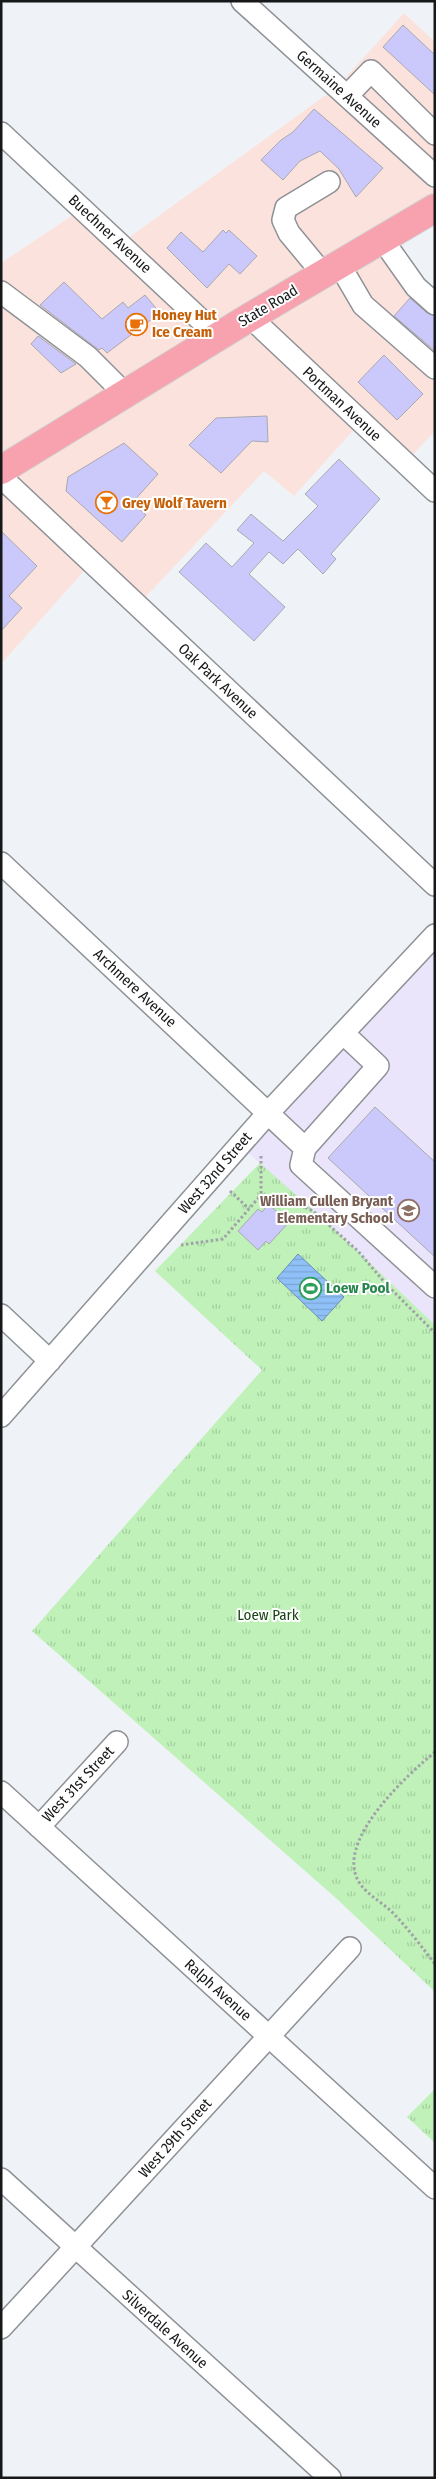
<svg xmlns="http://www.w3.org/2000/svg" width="436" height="2479" viewBox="0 0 436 2479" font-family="'Fira Sans Condensed',sans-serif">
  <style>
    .commercial { fill: #fce2dc }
    .education { fill: #ebe5fb }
    .park { fill: url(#park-tufts) }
    .water { fill: url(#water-rules); stroke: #6b8eb5 }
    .building { fill: #cbc8fc; stroke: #a9a9ae }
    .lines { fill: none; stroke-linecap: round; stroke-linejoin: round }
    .minor-casing { stroke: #8e9196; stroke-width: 24 }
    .major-casing { stroke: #d0d1d1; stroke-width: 30 }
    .path { stroke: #9fa2a6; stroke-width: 3; stroke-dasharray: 2.5 2.5; stroke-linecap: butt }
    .minor { stroke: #fff; stroke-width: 21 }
    .major { stroke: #f8a1af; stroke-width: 28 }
    .labels { text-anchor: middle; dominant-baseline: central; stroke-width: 4; stroke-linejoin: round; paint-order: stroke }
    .street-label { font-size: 15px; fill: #161819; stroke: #fff }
    .food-label { font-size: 15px; font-weight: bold; fill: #c56008; stroke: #fff; text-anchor: start }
    .education-label { font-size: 15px; font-weight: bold; fill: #785e54; stroke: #fff; text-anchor: end }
    .leisure-label { font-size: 15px; font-weight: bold; fill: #27864d; stroke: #fff; text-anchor: start }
    .park-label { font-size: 15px; fill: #194415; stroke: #fff }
  </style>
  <defs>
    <pattern id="park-tufts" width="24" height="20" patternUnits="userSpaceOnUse" patternTransform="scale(1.25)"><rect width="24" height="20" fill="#bff1b9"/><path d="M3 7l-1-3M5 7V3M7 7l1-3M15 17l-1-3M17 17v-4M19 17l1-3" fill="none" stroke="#a3ce9e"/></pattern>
    <pattern id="water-rules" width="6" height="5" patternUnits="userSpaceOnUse" patternTransform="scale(1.25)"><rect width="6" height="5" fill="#8fc0f8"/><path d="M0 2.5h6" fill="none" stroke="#7ba4d4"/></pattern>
  </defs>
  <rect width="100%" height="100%" fill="#eff3f8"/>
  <path class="commercial" d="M404 13 435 42V208L391 234 435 298V431L405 463 361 422 294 496 264 471 138 605 92 562 1 664V263L82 209 120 244 337 87Z"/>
  <path class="education" d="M435 935V1325L240 1145Z"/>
  <path class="park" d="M260 1163 333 1228 435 1325V1992L337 1899 32 1631 262 1370 155 1271Z
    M435 2089V2143L407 2117Z"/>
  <path class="water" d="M298 1254 344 1297 322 1321 277 1278Z"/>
  <path class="building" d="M403 25 435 55V95L383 47Z
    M314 109 383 168 356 197 339 169 320 151 300 161 283 180 261 160 281 140 293 132Z
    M223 230 226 233 229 230 257 256 240 274 229 264 207 288 167 248 181 232 203 252Z
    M64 282 102 319 123 302 128 308 145 295 160 313 107 353 102 348 99 350 40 305Z
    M410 298 427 313 435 316V351L394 316Z
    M38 336 76 364 61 373 31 344Z
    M384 355 423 394 397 420 358 382Z
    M267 416 268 442 252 441 221 473 189 445 216 418Z
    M124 443 158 474 132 503 146 515 122 542 66 491 68 477Z
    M339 459 380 499 331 554 336 559 323 574 298 549 283 564 269 552 249 574 285 607 254 641 179 572 206 543 232 567 254 543 237 530 251 514 283 541 318 506 305 494Z
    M1 531 37 566 9 596 22 608 1 631Z
    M375 1107 435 1162V1257L328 1158Z
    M268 1204 289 1222 269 1244 266 1241 258 1250 238 1231 258 1209 262 1212Z"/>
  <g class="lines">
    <defs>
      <path id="minor" d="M242 1 435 176
        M347 96 371 71 435 134
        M1 133 218 336
        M382 239 416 287 435 304
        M339 264 363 305 435 368
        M323 274 289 233 283 220 286 208 329 182
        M1 292 88 357 125 394
        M250 317 435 491
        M1 477 435 885
        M1 863 305 1148 378 1066 343 1033
        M305 1148 301 1165 435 1287
        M1 1315 50 1361
        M1 1416 269 1112 435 935
        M1 1792 435 2188
        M39 1827 117 1742
        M1 2179 330 2478
        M1 2328 350 1948"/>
      <path id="major" d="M1 470 250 317 435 208"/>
    </defs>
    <use href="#minor" class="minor-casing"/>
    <use href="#major" class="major-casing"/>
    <path class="path" d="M261 1156V1195L298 1204 313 1211 358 1251 386 1284 435 1333
      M230 1191 249 1209
      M181 1245 223 1239 261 1195
      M435 1752C407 1775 341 1836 356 1876 362 1892 379 1900 391 1911 407 1927 421 1946 435 1964"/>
    <use href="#minor" class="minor"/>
    <use href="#major" class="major"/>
  </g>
  <defs>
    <symbol id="cafe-ring" viewBox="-11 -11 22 22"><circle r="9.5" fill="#fff" stroke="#e8710a" stroke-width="1.5"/><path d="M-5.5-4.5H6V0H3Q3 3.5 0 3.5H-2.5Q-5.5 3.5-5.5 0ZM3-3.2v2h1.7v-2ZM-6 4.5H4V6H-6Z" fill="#e8710a"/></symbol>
    <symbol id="bar-ring" viewBox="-11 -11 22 22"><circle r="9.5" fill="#fff" stroke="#e8710a" stroke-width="1.5"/><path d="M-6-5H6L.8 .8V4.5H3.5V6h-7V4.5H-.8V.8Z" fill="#e8710a"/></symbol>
    <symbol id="school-ring" viewBox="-11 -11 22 22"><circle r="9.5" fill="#fff" stroke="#8d6e63" stroke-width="1.5"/><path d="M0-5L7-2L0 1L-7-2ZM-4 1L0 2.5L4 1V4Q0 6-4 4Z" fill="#8d6e63"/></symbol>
    <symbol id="stadium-ring" viewBox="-11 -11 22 22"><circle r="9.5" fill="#fff" stroke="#2e9e5b" stroke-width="1.5"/><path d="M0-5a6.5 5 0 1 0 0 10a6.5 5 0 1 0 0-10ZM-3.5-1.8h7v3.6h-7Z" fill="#2e9e5b"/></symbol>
  </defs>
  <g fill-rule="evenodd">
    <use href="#cafe-ring" x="124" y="312" width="25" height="25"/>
    <use href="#bar-ring" x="94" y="490" width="25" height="25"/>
    <use href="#school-ring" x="396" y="1198" width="25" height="25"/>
    <use href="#stadium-ring" x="298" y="1276" width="25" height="25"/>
  </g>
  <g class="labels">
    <g class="street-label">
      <text transform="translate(339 89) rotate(42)">Germaine Avenue</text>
      <text transform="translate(110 234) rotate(43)">Buechner Avenue</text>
      <text transform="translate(268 306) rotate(-31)">State Road</text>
      <text transform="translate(342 404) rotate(43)">Portman Avenue</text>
      <text transform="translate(218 681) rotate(43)">Oak Park Avenue</text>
      <text transform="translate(135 988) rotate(43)">Archmere Avenue</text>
      <text transform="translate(215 1173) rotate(-49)">West 32nd Street</text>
      <text transform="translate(78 1784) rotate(-47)">West 31st Street</text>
      <text transform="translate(218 1990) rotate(42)">Ralph Avenue</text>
      <text transform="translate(175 2138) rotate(-48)">West 29th Street</text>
      <text transform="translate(165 2329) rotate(42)">Silverdale Avenue</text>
    </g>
    <g class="food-label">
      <text x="152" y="315">Honey Hut<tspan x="152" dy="17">Ice Cream</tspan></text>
      <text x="122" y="503">Grey Wolf Tavern</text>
    </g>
    <g class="education-label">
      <text x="393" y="1201">William Cullen Bryant<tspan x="393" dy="17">Elementary School</tspan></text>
    </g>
    <g class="leisure-label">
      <text x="326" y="1288">Loew Pool</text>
    </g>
    <g class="park-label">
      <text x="268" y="1615">Loew Park</text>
    </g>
  </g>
  <rect width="436" height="2479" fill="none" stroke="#161819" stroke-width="5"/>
</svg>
